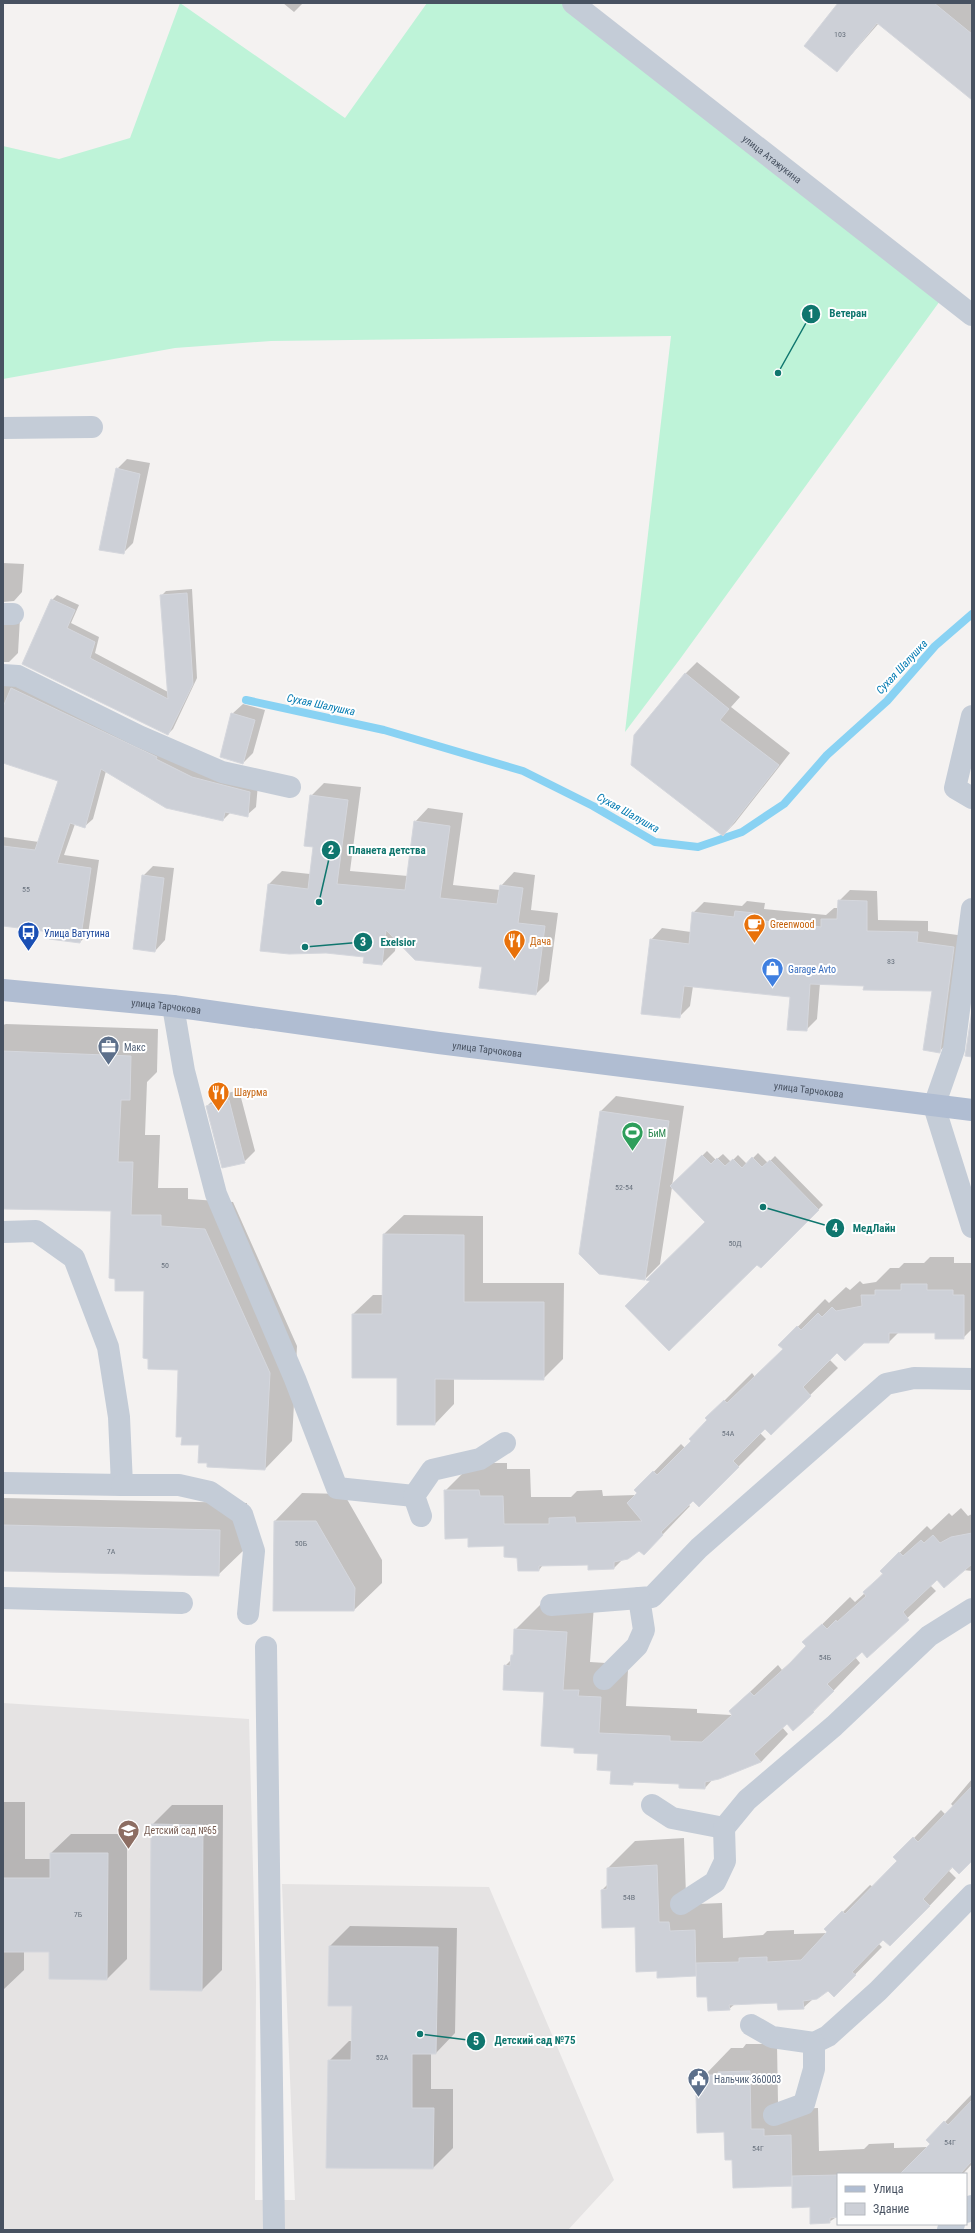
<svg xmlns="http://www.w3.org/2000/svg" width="975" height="2233" viewBox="0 0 975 2233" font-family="'Roboto Condensed',sans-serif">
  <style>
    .education { fill: #e5e3e3 }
    .garden { fill: #bef3d8 }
    .shadow { fill: #0003 }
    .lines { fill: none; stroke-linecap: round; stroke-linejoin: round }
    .stream { stroke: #89d2f3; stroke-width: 8 }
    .building { fill: #cdd0d7; stroke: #d5d7dd }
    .minor { stroke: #c4ccd7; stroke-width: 22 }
    .major { stroke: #b0bdd2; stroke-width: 22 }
    .labels { text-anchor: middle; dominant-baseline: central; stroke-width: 4; stroke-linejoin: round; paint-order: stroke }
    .number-label { font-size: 8px; fill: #69727e }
    .street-label { font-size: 10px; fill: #485261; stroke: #fff }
    .food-label { font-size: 10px; fill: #c56008; stroke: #fff; text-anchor: start }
    .transit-label { font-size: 10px; fill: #164399; stroke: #fff; text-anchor: start }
    .shop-label { font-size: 10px; fill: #366cbe; stroke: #fff; text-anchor: start }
    .service-label { font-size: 10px; fill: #4e5e75; stroke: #fff; text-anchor: start }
    .leisure-label { font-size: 10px; fill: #27864d; stroke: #fff; text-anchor: start }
    .education-label { font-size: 10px; fill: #785e54; stroke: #fff; text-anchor: start }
    .water-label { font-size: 11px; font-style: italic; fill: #037ab1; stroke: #fff }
    .leader { fill: none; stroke: #0f766e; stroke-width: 1.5 }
    .callout-dot { fill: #0f766e; stroke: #fff; stroke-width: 1.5 }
    .mark-label { font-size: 12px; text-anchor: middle; font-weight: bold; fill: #fff }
    .callout-label { font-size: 11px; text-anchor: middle; font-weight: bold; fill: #0f766e; stroke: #fff; stroke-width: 4; stroke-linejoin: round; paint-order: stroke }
  </style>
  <rect width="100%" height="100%" fill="#f4f2f1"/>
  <path class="education" d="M3 1703 249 1719 256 1982 255 2200H295L282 1884 489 1887 614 2180 568 2230H3Z"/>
  <path class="garden" d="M180 3 345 118 427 3H573L945 294 680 659 625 732 671 336 271 341 175 348 3 379V146L59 159 130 138Z"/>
  <path class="shadow" d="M283 3H303L294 12Z
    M840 3H969L972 5V99L879 23 837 71Z
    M127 459 150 463 133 543 123 553 117 469Z
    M3 563 24 564 22 592 14 601 3 602Z
    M192 589 197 678 173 729 168 734 23 664 52 600 57 595 79 605 71 623 99 637 95 653 168 692 161 596 166 591Z
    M3 614 20 618 18 653 9 662H3Z
    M697 662 740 697 731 707 790 753 735 823 723 835 685 674Z
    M3 676 258 784 256 807 247 815 231 812 223 820 106 771 93 819 84 827 75 824 64 855 99 860 88 934 80 942 52 931 3 925V837L39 842 59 780 3 762Z
    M243 704 265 710 253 753 243 763 232 714Z
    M324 783 361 787 350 871 408 876 415 822 428 808 463 813 453 885 500 890 501 886 514 872 535 875 531 910 558 913 549 981 536 994 483 966 396 940 395 951 382 964 365 956 326 952 261 950 269 884 282 871 310 874 314 846 311 796Z
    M153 866 174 868 165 940 155 951 143 876Z
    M850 890 877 891 878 920 928 921V931L965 936 950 1040 939 1052 933 990 820 983 817 1019 806 1030 791 996 693 986 690 1006 679 1017 651 940 662 928 691 932 693 913 704 902 742 906 747 901 765 903 764 909 826 915 834 908H839V901Z
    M6 1024 158 1029 157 1072 147 1082 145 1135H160L158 1188H188V1199L233 1202 297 1346 292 1441 265 1469 208 1462 200 1444 179 1369 112 1210 3 1208V1025Z
    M239 1090 255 1151 244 1162 207 1106 217 1096Z
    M616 1096 684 1106 672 1186 707 1151 716 1160 723 1154 731 1162 738 1155 747 1164 758 1153 768 1163 775 1156 823 1205 761 1267 757 1263 652 1280 706 1222 672 1187 660 1264 645 1279 580 1254 601 1111Z
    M404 1215 483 1216V1283H564L563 1359 543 1379 454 1378V1404L435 1424 398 1377 353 1314 373 1295H384V1234Z
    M930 1257H954V1263H972V1329L963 1338 936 1332H899L889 1342H864L837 1352 829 1359 838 1368 771 1433 765 1428 760 1433 766 1439 699 1506 693 1500 688 1504 690 1506 644 1554 639 1550 623 1559 614 1568 589 1564 543 1565 539 1570 505 1545 469 1537 445 1491 473 1463H507V1469H530L531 1497H571L577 1491 602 1490 603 1496 636 1495 638 1493 636 1490 681 1444 685 1448 692 1441 709 1420 707 1418 752 1373 755 1377 784 1349 780 1345 825 1299 829 1303 846 1287 850 1290 860 1281 863 1284 876 1282 890 1268H899L904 1263H924Z
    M302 1493 344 1494 382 1560V1583L354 1610H274L275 1521Z
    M3 1498 247 1503 246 1548 218 1575 3 1570Z
    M961 1508 968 1516 972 1514V1571L963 1570 937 1579 930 1585 936 1591 867 1656 862 1651 855 1657 860 1663 814 1711 794 1730 787 1723 782 1727 788 1734 761 1762 713 1779 705 1788 680 1783 636 1781 632 1784 612 1770 599 1753 575 1747 545 1691 505 1666 511 1660 514 1653 515 1630 543 1602 594 1605 590 1662 606 1663 628 1670 626 1706 697 1709V1713L731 1715 732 1714 730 1711 778 1665 782 1670 807 1647 804 1642 850 1597 855 1602 865 1593 883 1573 881 1571 927 1526 931 1530 949 1513 952 1516Z
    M972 1779V1858L953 1867 949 1871 956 1878 918 1918 884 1939 879 1944 882 1947 834 1996 828 1990 813 1999 803 2008 778 2002 735 2004 729 2009 708 1996 697 1975 658 1977V1970L636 1926 602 1890 608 1884V1868L635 1841 684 1838 686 1895 697 1904 722 1903 723 1938 763 1935 767 1931 794 1930V1934L829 1933 843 1912 870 1885 873 1887 899 1861 914 1838 941 1810 946 1815 954 1807 951 1804Z
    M3 1802H25V1859H51V1853L71 1834H127V1959L107 1979 50 1951H24V1970L3 1990Z
    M172 1805H223L222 1970 202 1990 152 1825Z
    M350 1926 457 1928 455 2033 436 2053H431V2089H453V2148L433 2168 329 2061 349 2041H353V2005L330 1946Z
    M746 2044H777L778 2102 791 2109 818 2108 819 2151 864 2149 869 2144 894 2143V2148L928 2147 945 2122 971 2095 972 2164 963 2174H838V2216L829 2222 811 2206 793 2183 791 2185 733 2159 725 2131 697 2095 704 2088V2076L731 2048H743Z"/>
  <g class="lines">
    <path class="stream" d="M246 700 384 730 523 771 593 806 655 842 698 847 742 832 784 804 827 755 887 701 935 646 972 614"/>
  </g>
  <path class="building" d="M838 3H934L972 34V100L877 23 837 72 804 46Z
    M116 468 140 474 124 554 99 550Z
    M187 593 193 684 168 735 22 664 51 599 75 610 67 628 95 642 90 658 168 699 160 595Z
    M685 673 729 709 720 720 779 765 723 836 631 765 634 735Z
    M11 688 157 757 156 759 192 777 250 792 248 817 225 812 223 821 166 808 101 769 85 828 70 823 57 863 91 868 80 943 49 939 50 932 3 926V846L35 850 58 781 3 763V707Z
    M231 713 255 720 243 764 220 757Z
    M310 795 348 800 337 884 405 890 414 821 450 826 440 898 497 904 500 885 523 888 518 923 545 926 536 995 479 988 482 967 415 960 386 930 382 965 363 963 364 957 326 953 289 954 260 951 268 884 308 889 313 847 304 846Z
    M142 875 164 878 155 952 133 949Z
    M838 900 867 901V931L918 932 917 942 954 947 940 1053 923 1050 932 991 863 990 864 986 810 984 807 1031 787 1030 790 997 684 986 680 1018 641 1014 650 939 689 944 692 912 734 917 735 911 754 913V920L821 927V919H837Z
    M972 1010V1057L965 1056Z
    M3 1051 131 1056 130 1100H121L118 1162H133L131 1215H161V1226L205 1229 270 1373 265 1470 207 1467V1463H198L199 1445H181L182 1437H176L178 1370 148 1369V1359L143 1358 144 1291H115V1279L109 1278 111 1211 3 1209Z
    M229 1100 245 1163 222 1168 206 1106Z
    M600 1111 669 1121 645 1280 599 1274 579 1254Z
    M702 1155 711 1164 717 1158 725 1166 733 1159 742 1168 752 1157 762 1167 770 1160 819 1210 761 1268 757 1265 669 1351 625 1306 650 1281 646 1280 705 1222 670 1186Z
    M383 1234 464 1235V1302H544V1380L435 1379V1425H397V1378H352V1314H382Z
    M901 1284H927V1290H953V1295H964V1339H935V1333H889V1343H864L845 1361 837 1353 803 1387 811 1396 771 1435 765 1429 733 1461 739 1467 699 1507 693 1501 661 1532 663 1535 644 1555 639 1551 628 1559 614 1562V1569L588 1570V1565L539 1566V1571H518L517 1558 504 1557V1546L468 1547V1538L445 1539 444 1490H479L480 1496H503L504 1524H549V1518L575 1517 576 1523 642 1521 627 1503 637 1493 634 1490 653 1471 657 1475 691 1441 689 1439 707 1420 705 1418 724 1400 727 1403 783 1349 778 1345 797 1326 801 1330 818 1313 822 1317 832 1307 836 1311 862 1306 861 1295H875V1290H901Z
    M274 1521H316L355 1588 354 1611H273Z
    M3 1525 220 1530 219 1576 3 1571Z
    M972 1533V1564L944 1588 937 1580 903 1612 909 1620 867 1658 862 1652 827 1684 834 1691 813 1711 814 1712 793 1731 787 1724 754 1754 761 1762 719 1779 705 1782V1789L679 1788V1784L633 1782V1785L610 1784 611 1771 597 1770 598 1754 574 1753V1748L541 1746 544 1692 503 1690 504 1665 510 1666 511 1655H513L514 1629 567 1632 563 1690H579L578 1696 601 1697 599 1733 670 1736V1741L702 1742 732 1715 729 1711 750 1692 754 1696 789 1664 806 1646 802 1642 822 1624 827 1629 836 1620 837 1622 866 1596 863 1592 883 1574 880 1571 899 1552 903 1556 921 1540 924 1543 933 1535 940 1543 951 1537Z
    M972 1786V1861L959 1874 952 1867 923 1899 930 1906 890 1946 883 1940 852 1972 856 1975 834 1997 828 1991 817 1999 803 2001 804 2009 778 2010 777 2003 729 2005 730 2010 708 2011 707 1997H697L696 1963 739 1962V1958L767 1957V1962L801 1960 827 1932 824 1929 842 1911 845 1914 897 1861 893 1857 913 1837 918 1842Z
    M151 1824 203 1825 202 1991 150 1990Z
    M50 1853H108L107 1980 49 1979V1952H3V1878H50Z
    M657 1865 659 1922H669L670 1931 695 1930 696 1976 657 1978V1971L636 1972 635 1927 602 1928 601 1890 607 1889V1868Z
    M329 1946 438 1947 436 2054H412V2108H434L433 2169 326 2168 328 2060H351L352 2006H328Z
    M750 2071 751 2129H764V2136L791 2135 792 2186 733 2188 732 2160H725L724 2132 697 2133 696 2095 703 2094 702 2075H718V2072Z
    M972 2100V2161L960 2174H900L930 2144 926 2140 944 2121 948 2125Z
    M838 2175V2217L830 2218V2223L810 2224V2207L792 2208V2176Z"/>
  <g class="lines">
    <g class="minor">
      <path id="s1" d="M573 3 972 315"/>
      <path d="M3 428 92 427"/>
      <path d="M3 614H13"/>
      <path d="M3 675 18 676 139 736 222 772 290 787"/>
      <path d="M972 716 955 788 972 798"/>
      <path d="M972 909 954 1049 934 1106 972 1227"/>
      <path d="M173 1006 184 1071 216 1194 295 1379 337 1488 414 1496"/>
      <path d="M3 1232 36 1231 74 1258 108 1347 119 1417 122 1485 3 1483"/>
      <path d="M122 1485H179L210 1492 242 1514 254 1551 248 1614"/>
      <path d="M421 1516 414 1496 432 1470 480 1459 505 1443"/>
      <path d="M3 1598 182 1603"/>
      <path d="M551 1605 652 1597 699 1548 886 1384 914 1378 972 1379"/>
      <path d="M266 1647 274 2230"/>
      <path d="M604 1679 637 1646 644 1630 639 1598"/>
      <path d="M652 1805 672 1818 724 1828 747 1800 834 1726 929 1636 972 1609"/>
      <path d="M681 1904 715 1882 725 1861 724 1828"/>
      <path d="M751 2025 772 2037 814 2043 828 2036 878 1991 972 1895"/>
      <path d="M774 2115 804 2104 814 2069V2043"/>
      <path d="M966 2212 972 2206"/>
      <path d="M948 2230 954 2224"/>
    </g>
    <path class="major" id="s2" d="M3 990 173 1006 439 1043 972 1110"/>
  </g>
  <defs>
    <symbol id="cafe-pin" viewBox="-11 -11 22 30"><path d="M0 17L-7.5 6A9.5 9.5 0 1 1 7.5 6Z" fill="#e8710a" stroke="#fff"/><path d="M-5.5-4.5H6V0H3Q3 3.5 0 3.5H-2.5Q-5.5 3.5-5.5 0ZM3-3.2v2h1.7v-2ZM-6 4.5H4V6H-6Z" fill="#fff"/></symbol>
    <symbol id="bus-pin" viewBox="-11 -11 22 30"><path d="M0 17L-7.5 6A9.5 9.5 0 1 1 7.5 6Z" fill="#1a4fb4" stroke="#fff"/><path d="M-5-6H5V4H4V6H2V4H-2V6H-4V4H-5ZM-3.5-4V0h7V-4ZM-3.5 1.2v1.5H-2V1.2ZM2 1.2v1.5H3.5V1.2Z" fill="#fff"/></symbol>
    <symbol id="restaurant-pin" viewBox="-11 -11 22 30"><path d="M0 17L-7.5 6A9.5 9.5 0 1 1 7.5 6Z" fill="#e8710a" stroke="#fff"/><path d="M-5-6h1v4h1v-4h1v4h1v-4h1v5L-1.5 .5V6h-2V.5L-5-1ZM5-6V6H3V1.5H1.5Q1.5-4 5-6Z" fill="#fff"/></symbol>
    <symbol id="shop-pin" viewBox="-11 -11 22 30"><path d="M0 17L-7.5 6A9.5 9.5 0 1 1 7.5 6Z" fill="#3f7fe0" stroke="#fff"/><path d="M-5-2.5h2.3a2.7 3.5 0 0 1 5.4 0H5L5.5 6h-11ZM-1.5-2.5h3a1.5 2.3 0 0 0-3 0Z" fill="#fff"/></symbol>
    <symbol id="office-pin" viewBox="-11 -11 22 30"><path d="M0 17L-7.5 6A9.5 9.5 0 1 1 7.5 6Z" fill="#5c6f8a" stroke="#fff"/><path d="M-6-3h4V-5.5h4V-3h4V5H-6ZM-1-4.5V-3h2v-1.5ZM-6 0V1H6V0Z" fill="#fff"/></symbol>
    <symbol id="stadium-pin" viewBox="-11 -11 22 30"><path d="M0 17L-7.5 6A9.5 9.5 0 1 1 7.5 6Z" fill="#2e9e5b" stroke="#fff"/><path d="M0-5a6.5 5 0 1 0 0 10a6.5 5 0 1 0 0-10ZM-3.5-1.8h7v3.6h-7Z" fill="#fff"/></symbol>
    <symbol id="school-pin" viewBox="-11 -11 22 30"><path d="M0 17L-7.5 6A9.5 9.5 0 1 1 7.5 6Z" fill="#8d6e63" stroke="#fff"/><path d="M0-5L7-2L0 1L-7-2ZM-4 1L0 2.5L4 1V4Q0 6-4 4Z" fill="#fff"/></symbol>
    <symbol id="civic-pin" viewBox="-11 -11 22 30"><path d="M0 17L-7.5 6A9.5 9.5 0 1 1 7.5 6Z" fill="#5c6f8a" stroke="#fff"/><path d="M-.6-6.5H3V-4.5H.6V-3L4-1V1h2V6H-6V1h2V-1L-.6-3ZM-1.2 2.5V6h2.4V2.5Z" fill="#fff"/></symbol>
  </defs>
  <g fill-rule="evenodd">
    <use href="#cafe-pin" x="742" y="912" width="25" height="34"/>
    <use href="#bus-pin" x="16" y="920" width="25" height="34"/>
    <use href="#restaurant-pin" x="502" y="928" width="25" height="34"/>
    <use href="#shop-pin" x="760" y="956" width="25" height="34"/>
    <use href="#office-pin" x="96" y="1034" width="25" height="34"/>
    <use href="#restaurant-pin" x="206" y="1080" width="25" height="34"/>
    <use href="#stadium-pin" x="620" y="1120" width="25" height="34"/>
    <use href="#school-pin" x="116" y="1818" width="25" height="34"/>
    <use href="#civic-pin" x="686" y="2066" width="25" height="34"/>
  </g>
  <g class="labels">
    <g class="number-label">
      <text x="840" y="34">103</text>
      <text x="26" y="889">55</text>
      <text x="891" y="961">83</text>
      <text x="624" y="1187">52-54</text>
      <text x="735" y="1243">50Д</text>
      <text x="165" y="1265">50</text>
      <text x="728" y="1433">54А</text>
      <text x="301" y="1543">50Б</text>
      <text x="111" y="1551">7А</text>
      <text x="825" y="1657">54Б</text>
      <text x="629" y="1897">54В</text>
      <text x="78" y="1914">7Б</text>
      <text x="382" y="2057">52А</text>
      <text x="950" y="2142">54Г</text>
      <text x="758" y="2148">54Г</text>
    </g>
    <g class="street-label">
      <text stroke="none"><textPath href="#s1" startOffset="253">улица Атажукина</textPath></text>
      <text stroke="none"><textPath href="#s2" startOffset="164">улица Тарчокова</textPath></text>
      <text stroke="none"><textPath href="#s2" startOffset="488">улица Тарчокова</textPath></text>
      <text stroke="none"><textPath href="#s2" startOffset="812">улица Тарчокова</textPath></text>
    </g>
    <g class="food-label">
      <text x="770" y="924">Greenwood</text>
      <text x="530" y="941">Дача</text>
      <text x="234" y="1092">Шаурма</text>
    </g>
    <g class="transit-label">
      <text x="44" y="933">Улица Ватутина</text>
    </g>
    <g class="shop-label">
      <text x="788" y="969">Garage Avto</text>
    </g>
    <g class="service-label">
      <text x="124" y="1047">Макс</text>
      <text x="714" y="2079">Нальчик 360003</text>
    </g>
    <g class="leisure-label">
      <text x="648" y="1133">БиМ</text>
    </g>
    <g class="education-label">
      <text x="144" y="1830">Детский сад №65</text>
    </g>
    <g class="water-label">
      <text transform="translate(902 667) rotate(-47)">Сухая Шалушка</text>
      <text transform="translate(321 705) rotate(12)">Сухая Шалушка</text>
      <text transform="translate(628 813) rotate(29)">Сухая Шалушка</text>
    </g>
  </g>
  <path class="leader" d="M778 373L811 314M319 902L331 850M305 947L363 942M763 1207L835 1228M420 2034L476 2041"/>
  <g class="callout-dot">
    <circle cx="778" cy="373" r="4"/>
    <circle cx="319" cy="902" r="4"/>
    <circle cx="305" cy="947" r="4"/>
    <circle cx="763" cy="1207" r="4"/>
    <circle cx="420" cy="2034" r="4"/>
    <circle cx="811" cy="314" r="10"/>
    <circle cx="331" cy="850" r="10"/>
    <circle cx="363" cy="942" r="10"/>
    <circle cx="835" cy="1228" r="10"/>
    <circle cx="476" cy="2041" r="10"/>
  </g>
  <g class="mark-label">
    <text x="811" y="318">1</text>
    <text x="331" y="854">2</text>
    <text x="363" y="946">3</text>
    <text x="835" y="1232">4</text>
    <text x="476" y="2045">5</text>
  </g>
  <g class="callout-label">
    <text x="848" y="317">Ветеран</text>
    <text x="387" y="854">Планета детства</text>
    <text x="398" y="946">Exelsior</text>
    <text x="874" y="1232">МедЛайн</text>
    <text x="535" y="2044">Детский сад №75</text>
  </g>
  <rect width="975" height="2233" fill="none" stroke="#485261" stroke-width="8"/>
  <rect x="837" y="2173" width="130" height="52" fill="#ffffff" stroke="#b6bac0"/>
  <rect x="845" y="2186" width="20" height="6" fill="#b0bdd2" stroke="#b6bac0"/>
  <text x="873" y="2193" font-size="12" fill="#485261">Улица</text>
  <rect x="845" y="2203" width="20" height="12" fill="#cdd0d7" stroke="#b6bac0"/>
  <text x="873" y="2213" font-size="12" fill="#485261">Здание</text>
</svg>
